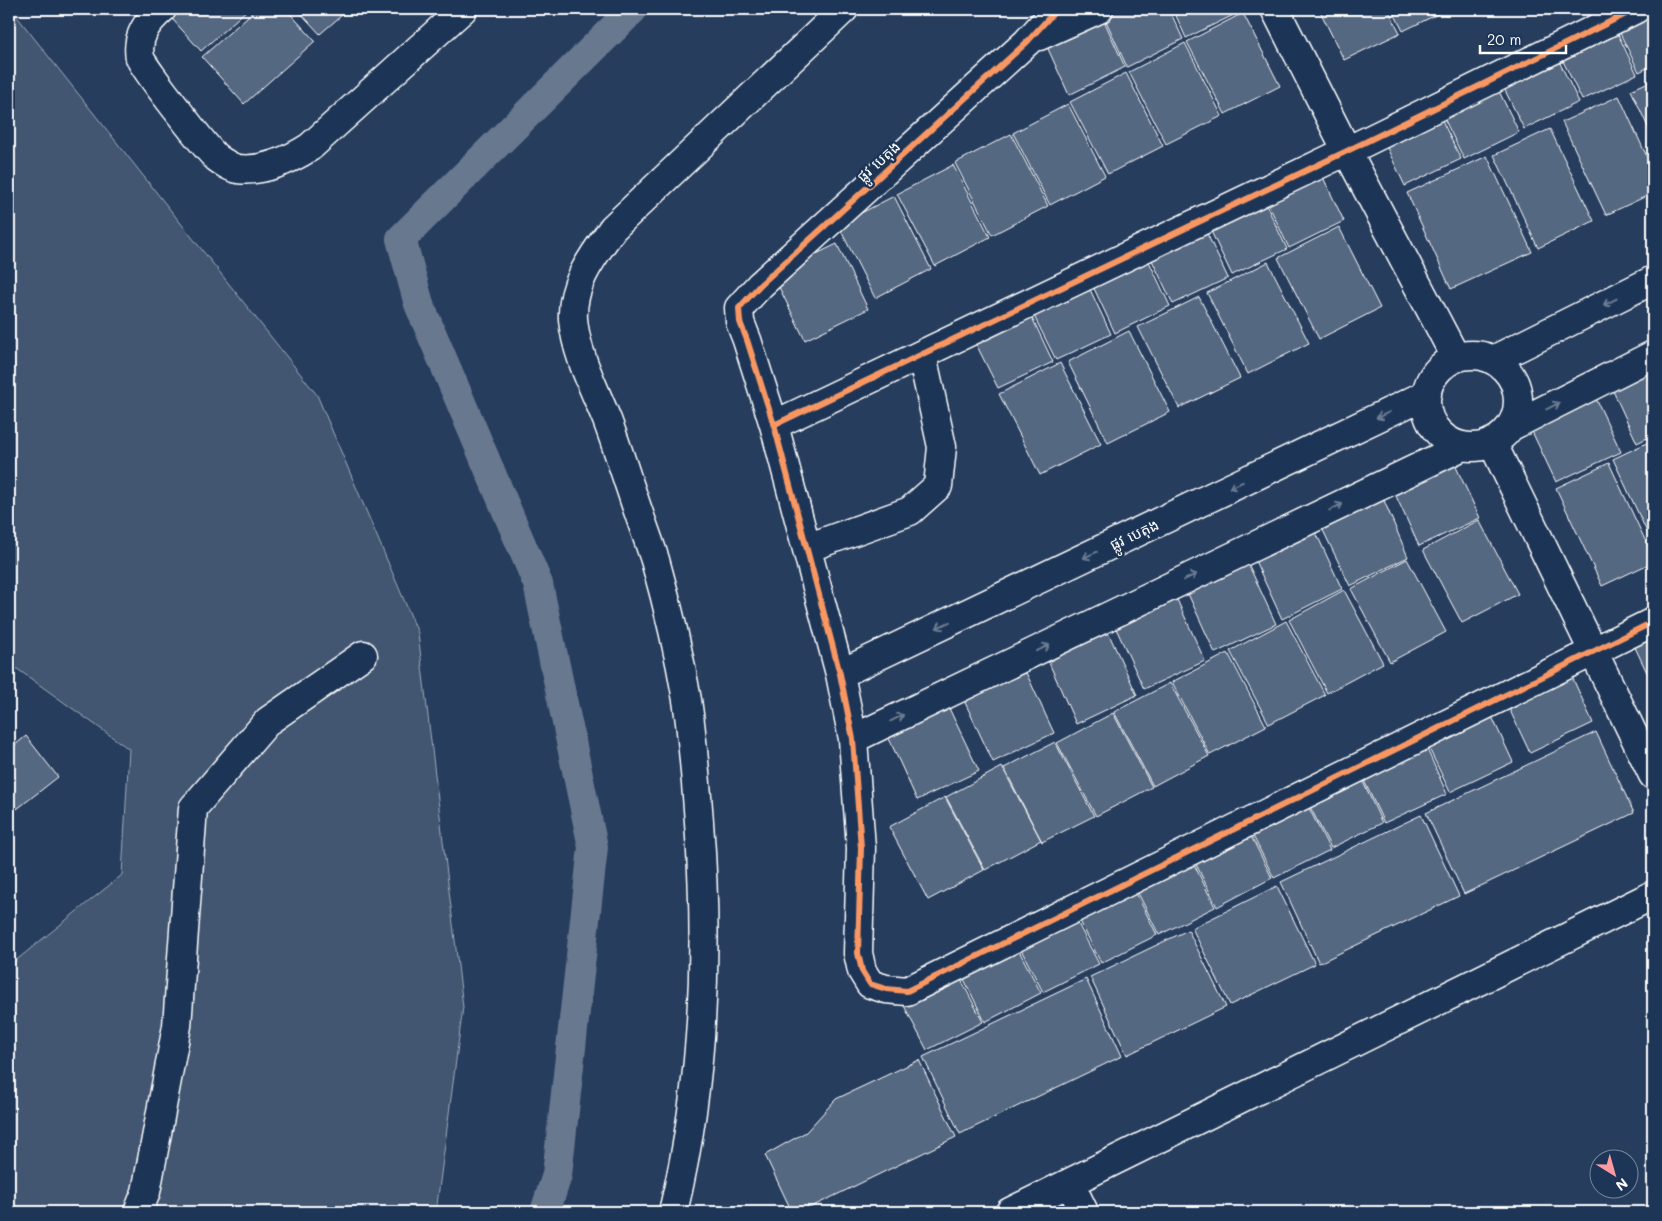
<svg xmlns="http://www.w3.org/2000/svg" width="1662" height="1221" viewBox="0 0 1662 1221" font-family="Mali,'Noto Sans Khmer',sans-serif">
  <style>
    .green { fill: #425672; stroke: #a0aab8 }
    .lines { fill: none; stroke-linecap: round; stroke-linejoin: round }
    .canal { stroke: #67788e; stroke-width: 30 }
    .building { fill: #556781; stroke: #fff }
    .minor-casing { stroke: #fff; stroke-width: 31 }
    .minor { stroke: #1d3557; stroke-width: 28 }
    .cycleway-casing { stroke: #1d3557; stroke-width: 9 }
    .cycleway { stroke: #f99763; stroke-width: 6 }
    .oneway { stroke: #6c7c92 }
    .labels { text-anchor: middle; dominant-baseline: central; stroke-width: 5; stroke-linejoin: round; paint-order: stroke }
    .street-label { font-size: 15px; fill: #fff; stroke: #1d3557 }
  </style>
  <rect width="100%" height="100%" fill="#263d5e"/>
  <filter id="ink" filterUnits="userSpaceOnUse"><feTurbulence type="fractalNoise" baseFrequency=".02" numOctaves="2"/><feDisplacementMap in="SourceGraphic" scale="10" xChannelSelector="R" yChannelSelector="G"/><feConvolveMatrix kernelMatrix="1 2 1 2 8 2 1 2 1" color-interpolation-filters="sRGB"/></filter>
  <g filter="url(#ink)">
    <path class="green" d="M9 9H11L317 395 418 633 463 1007 436 1212H9V966L122 875 129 749 9 663Z"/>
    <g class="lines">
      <path class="canal" d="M545 1212 557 1175 593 847 538 584 419 304 401 239 633 9"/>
    </g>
    <path class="building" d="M167 9H248L201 51 165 11Z
      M256 9H286L315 41 244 104 202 57Z
      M297 9H349L320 34Z
      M1109 9H1169L1183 39 1127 67 1102 12Z
      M1173 9H1241L1242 11 1186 38Z
      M1319 9H1388L1400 33 1344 60Z
      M1392 9H1448L1403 31Z
      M1639 9H1653V65L1639 72 1614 21Z
      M1243 13 1280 86 1225 114 1187 42Z
      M1101 14 1125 67 1069 95 1044 40Z
      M1612 22 1637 74 1582 100 1557 49Z
      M1185 43 1222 116 1166 144 1129 72Z
      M1554 51 1579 102 1524 129 1499 78Z
      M1126 73 1163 146 1108 174 1070 102Z
      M1653 80V138L1631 90Z
      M1494 81 1519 132 1464 159 1439 108Z
      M1619 96 1653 170V193L1606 215 1562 122Z
      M1068 104 1105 176 1050 205 1013 133Z
      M1436 108 1461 159 1405 186 1381 135Z
      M1550 129 1594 221 1538 248 1494 155Z
      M1011 134 1048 206 992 235 955 163Z
      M1487 156 1532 252 1451 289 1407 193Z
      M953 165 990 237 935 266 897 194Z
      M1319 169 1344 221 1289 248 1264 195Z
      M894 196 931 269 875 298 838 225Z
      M1262 196 1287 249 1232 275 1207 223Z
      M1203 225 1228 278 1173 304 1148 252Z
      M1339 227 1380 308 1319 339 1278 258Z
      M837 244 868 309 805 340 773 275Z
      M1145 253 1170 306 1115 333 1090 280Z
      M1268 262 1309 343 1248 374 1207 293Z
      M1086 281 1111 334 1056 360 1030 308Z
      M1199 297 1240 378 1179 408 1138 327Z
      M1028 309 1053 362 998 388 972 336Z
      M1129 331 1170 412 1108 443 1068 362Z
      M1653 359V435L1637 443 1608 380Z
      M1060 363 1101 444 1040 475 999 394Z
      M1591 388 1621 452 1556 482 1527 421Z
      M1653 440V545L1613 459Z
      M1450 454 1480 518 1419 546 1390 483Z
      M1609 463 1653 557V562L1602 586 1556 488Z
      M1380 491 1408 557 1350 586 1318 520Z
      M1479 520 1518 594 1462 623 1423 550Z
      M1312 524 1342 589 1282 619 1251 552Z
      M1245 557 1276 624 1215 653 1184 585Z
      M1407 559 1446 632 1390 662 1351 589Z
      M1344 590 1383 663 1327 693 1289 620Z
      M1174 593 1205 661 1144 689 1113 622Z
      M1286 621 1325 695 1269 724 1230 651Z
      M1653 625V685L1630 637Z
      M1106 628 1137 695 1076 724 1046 656Z
      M1228 653 1266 726 1210 755 1172 682Z
      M1023 666 1054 733 993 762 961 694Z
      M1569 670 1593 723 1530 753 1505 700Z
      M1170 683 1209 756 1153 786 1114 712Z
      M947 704 979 771 917 800 886 732Z
      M1488 708 1513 762 1450 792 1424 738Z
      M1113 713 1152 787 1096 816 1057 743Z
      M1596 732 1634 813 1464 894 1426 813Z
      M26 736 58 777 17 809 9 799V750Z
      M1423 740 1447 794 1384 823 1359 770Z
      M1055 742 1094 816 1042 842 1004 768Z
      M1002 767 1041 840 985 870 946 797Z
      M1358 771 1382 823 1331 848 1305 797Z
      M945 797 984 870 928 900 889 827Z
      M1305 800 1330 850 1274 878 1249 828Z
      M1421 815 1459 896 1319 963 1281 882Z
      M1247 828 1272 878 1217 907 1192 856Z
      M1190 856 1215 907 1159 935 1134 885Z
      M1132 885 1157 935 1101 963 1076 913Z
      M1277 886 1315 964 1230 1005 1192 928Z
      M1073 914 1099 964 1043 992 1017 942Z
      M1188 930 1226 1007 1127 1055 1090 977Z
      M1015 943 1041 993 985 1022 960 971Z
      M957 972 983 1022 927 1050 901 1000Z
      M1086 979 1122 1056 960 1134 923 1057Z
      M919 1060 956 1137 801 1212H792L765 1155 806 1132 836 1099Z"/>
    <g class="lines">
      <defs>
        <path id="minor" d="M162 9C147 22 136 36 140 58 142 66 208 151 217 158 222 162 232 168 238 169 262 172 290 160 310 147L463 9
          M1057 9 1027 42 760 285 739 308 740 322 747 340 774 425 840 674 853 739 861 848 858 953 862 971 870 984 886 989 907 991 1653 622
          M1275 9 1347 151 1456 358
          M1039 36 1099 9
          M1426 401a46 46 0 1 1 92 0a46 46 0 1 1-92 0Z
          M1493 360 1653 280
          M774 425 1347 151 1636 9
          M1510 427 1653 355
          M1492 442 1653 775
          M807 548 910 511 938 486 942 447 922 355
          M840 674 1427 394
          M853 739 1463 446
          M1070 1183 1084 1212
          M138 1212 146 1192 177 1026 193 808 268 721 363 655
          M673 1212C704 1084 709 953 699 822 696 781 693 740 687 700 679 653 668 606 655 560 648 538 639 515 632 493 624 469 616 444 607 420 594 388 576 354 573 319 571 283 594 255 613 228L844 9
          M1010 1212 1653 895"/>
      </defs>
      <use href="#minor" class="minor-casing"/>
      <use href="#minor" class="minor"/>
      <defs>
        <path id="cycleway" d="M1057 9 1027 42 760 285 739 308 740 322 747 340 774 425 840 674 853 739 861 848 858 953 862 971 870 984 886 989 907 991 1653 622
          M774 425 1347 151 1636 9"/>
      </defs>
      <use href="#cycleway" class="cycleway-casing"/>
      <use href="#cycleway" class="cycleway"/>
    </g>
    <defs><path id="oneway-shaft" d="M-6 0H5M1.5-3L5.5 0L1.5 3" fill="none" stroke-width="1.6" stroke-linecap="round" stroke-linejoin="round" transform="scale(1.25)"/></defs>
    <g class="oneway">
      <use href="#oneway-shaft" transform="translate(1610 302) rotate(154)"/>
      <use href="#oneway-shaft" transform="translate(1553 406) rotate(-27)"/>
      <use href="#oneway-shaft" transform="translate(1383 415) rotate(155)"/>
      <use href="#oneway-shaft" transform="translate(1236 485) rotate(155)"/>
      <use href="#oneway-shaft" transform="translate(1336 507) rotate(-26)"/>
      <use href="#oneway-shaft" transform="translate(1090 555) rotate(155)"/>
      <use href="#oneway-shaft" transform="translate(1190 577) rotate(-26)"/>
      <use href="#oneway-shaft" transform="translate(943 625) rotate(155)"/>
      <use href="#oneway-shaft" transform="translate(1043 648) rotate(-26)"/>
      <use href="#oneway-shaft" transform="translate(897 718) rotate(-26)"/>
    </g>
  </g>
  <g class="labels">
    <g class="street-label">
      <text transform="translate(878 161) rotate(-42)">ផ្លូវ បេតុង</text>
      <text transform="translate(1134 534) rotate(-25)">ផ្លូវ បេតុង</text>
    </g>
  </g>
  <rect width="1662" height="1221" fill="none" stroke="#1d3557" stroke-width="30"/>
  <rect x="15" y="15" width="1632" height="1191" fill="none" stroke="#fff" stroke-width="2" filter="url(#ink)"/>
  <g transform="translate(1614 1174) rotate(143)"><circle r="24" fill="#1d3557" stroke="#77869a"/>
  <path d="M0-4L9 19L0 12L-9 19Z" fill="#ff9aa2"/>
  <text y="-8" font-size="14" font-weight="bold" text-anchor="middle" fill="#ffffff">N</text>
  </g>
  <path d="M1480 45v8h86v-8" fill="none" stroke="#ffffff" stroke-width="2.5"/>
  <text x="1487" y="45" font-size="15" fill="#ffffff" stroke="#1d3557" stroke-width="4" paint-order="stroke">20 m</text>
</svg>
